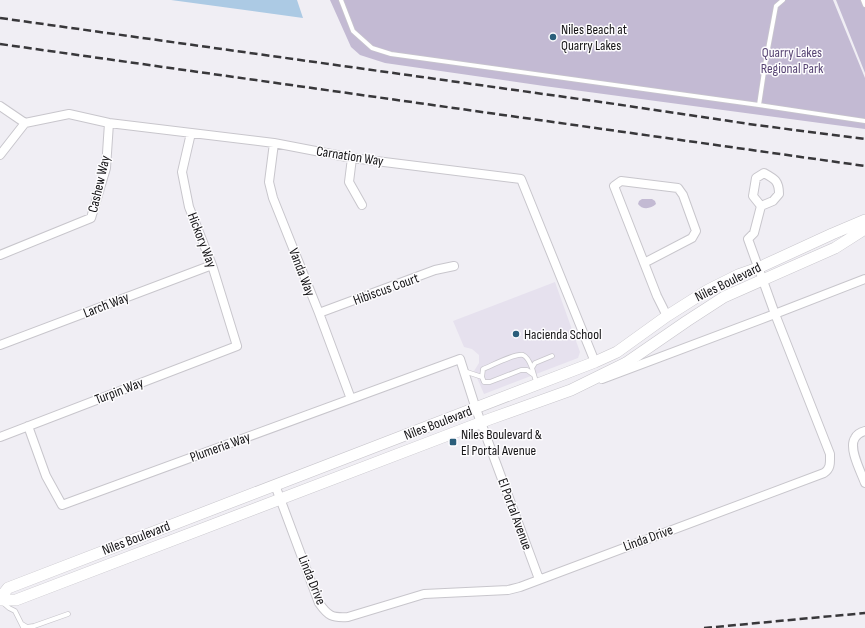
<svg xmlns="http://www.w3.org/2000/svg" width="865" height="628" viewBox="0 0 865 628" font-family="'Sofia Sans Condensed',sans-serif">
  <style>
    .built { fill: #e6e1ee }
    .green { fill: #c3bad3 }
    .water { fill: #accae4 }
    .lines { fill: none; stroke-linecap: round; stroke-linejoin: round }
    .lane-casing { stroke: #c8c6cc; stroke-width: 5.5 }
    .street-casing { stroke: #c8c6cc; stroke-width: 10 }
    .secondary-casing { stroke: #c8c6cc; stroke-width: 12 }
    .lane { stroke: #fff; stroke-width: 4 }
    .street { stroke: #fff; stroke-width: 8 }
    .secondary { stroke: #fff; stroke-width: 11 }
    .rail { stroke: #38373a; stroke-width: 2.5; stroke-dasharray: 8 4; stroke-linecap: butt }
    .poi-dot { fill: #2b5e7b; stroke: #fdfcfe; stroke-width: 1.5 }
    .labels { text-anchor: middle; dominant-baseline: central; stroke-width: 3; stroke-linejoin: round; paint-order: stroke }
    .poi-label { font-size: 14px; fill: #141315; stroke: #fdfcfe; text-anchor: start }
    .park-label { font-size: 14px; fill: #584574; stroke: #fdfcfe }
    .street-label { font-size: 14px; fill: #141315; stroke: #fdfcfe }
  </style>
  <rect width="100%" height="100%" fill="#f0eef4"/>
  <path class="built" d="M555 282 580 352 578 358 484 394 474 371 479 363V355L472 349 464 347 453 321Z"/>
  <path class="green" d="M330 0H833L865 78V129L544 86 385 63 360 55 351 47Z
    M836 0H865V73Z
    M642 199H652L655 201 656 204C651 209 642 210 638 204L639 201Z"/>
  <path class="water" d="M171 0H297L303 18Z"/>
  <g class="lines">
    <defs>
      <path id="lane" d="M341 0 353 31 372 48 391 54 759 105 865 121
        M863 0 865 5
        M759 105 765 65 776 6 783 0
        M532 368C530 363 528 357 523 355 515 353 491 366 483 369L482 377 484 382H490L521 370H527L534 375
        M465 373 467 372 482 377
        M537 385 532 368 535 363 552 356
        M2 602 9 608 15 611 23 627
        M22 624 27 627 34 626 68 614"/>
      <path id="street" d="M0 106 25 123
        M274 143 269 182 273 198 319 313 351 399
        M0 155 25 123 69 114 109 123 274 143 352 158 521 179 595 362
        M352 158 349 182 362 205
        M0 255 91 218 106 168 109 123
        M644 263 692 238 696 231 683 195 678 188 621 181 614 186 657 296 667 316
        M319 313 435 270 454 266
        M0 345 212 265
        M602 379 767 317 865 279
        M28 426 46 476 62 505 460 359 476 409 539 579
        M865 431C861 432 857 434 855 438 848 448 861 472 865 483
        M0 437 237 346 212 265 189 207 182 172 191 133
        M275 485 319 603C328 616 332 618 348 617L424 594 508 590 520 587 824 473C831 468 830 463 830 454L775 314 748 239 754 233 761 206 753 196 756 178 764 173C775 179 779 181 779 194L773 201 761 206"/>
      <path id="secondary" d="M0 598 8 588 595 362 617 352 667 316 708 290 738 275 758 268 832 234 865 220
        M0 600H16L490 419 571 390 626 363 687 321 724 297 835 248 865 229"/>
    </defs>
    <use href="#lane" class="lane-casing"/>
    <use href="#street" class="street-casing"/>
    <use href="#secondary" class="secondary-casing"/>
    <use href="#lane" class="lane"/>
    <use href="#street" class="street"/>
    <use href="#secondary" class="secondary"/>
    <path class="rail" d="M0 18 615 104 756 125 865 139
      M0 44 865 166
      M704 628 865 613"/>
  </g>
  <g class="poi-dot">
    <circle cx="553" cy="37" r="4"/>
    <circle cx="516" cy="334" r="4"/>
    <rect x="449" y="438" width="8" height="8" rx="2"/>
  </g>
  <g class="labels">
    <g class="poi-label">
      <text x="561" y="29">Niles Beach at<tspan x="561" dy="16">Quarry Lakes</tspan></text>
      <text x="524" y="334">Hacienda School</text>
      <text x="461" y="434">Niles Boulevard &amp;<tspan x="461" dy="16">El Portal Avenue</tspan></text>
    </g>
    <g class="park-label">
      <text x="792" y="52">Quarry Lakes<tspan x="792" dy="16">Regional Park</tspan></text>
    </g>
    <g class="street-label">
      <text transform="translate(350 156) rotate(9)">Carnation Way</text>
      <text transform="translate(99 184) rotate(-77)">Cashew Way</text>
      <text transform="translate(202 240) rotate(69)">Hickory Way</text>
      <text transform="translate(302 272) rotate(69)">Vanda Way</text>
      <text transform="translate(728 282) rotate(-26)">Niles Boulevard</text>
      <text transform="translate(386 289) rotate(-20)">Hibiscus Court</text>
      <text transform="translate(106 305) rotate(-21)">Larch Way</text>
      <text transform="translate(119 391) rotate(-21)">Turpin Way</text>
      <text transform="translate(438 423) rotate(-21)">Niles Boulevard</text>
      <text transform="translate(220 447) rotate(-20)">Plumeria Way</text>
      <text transform="translate(515 514) rotate(70)">El Portal Avenue</text>
      <text transform="translate(136 538) rotate(-21)">Niles Boulevard</text>
      <text transform="translate(648 538) rotate(-20)">Linda Drive</text>
      <text transform="translate(312 580) rotate(68)">Linda Drive</text>
    </g>
  </g>
</svg>
